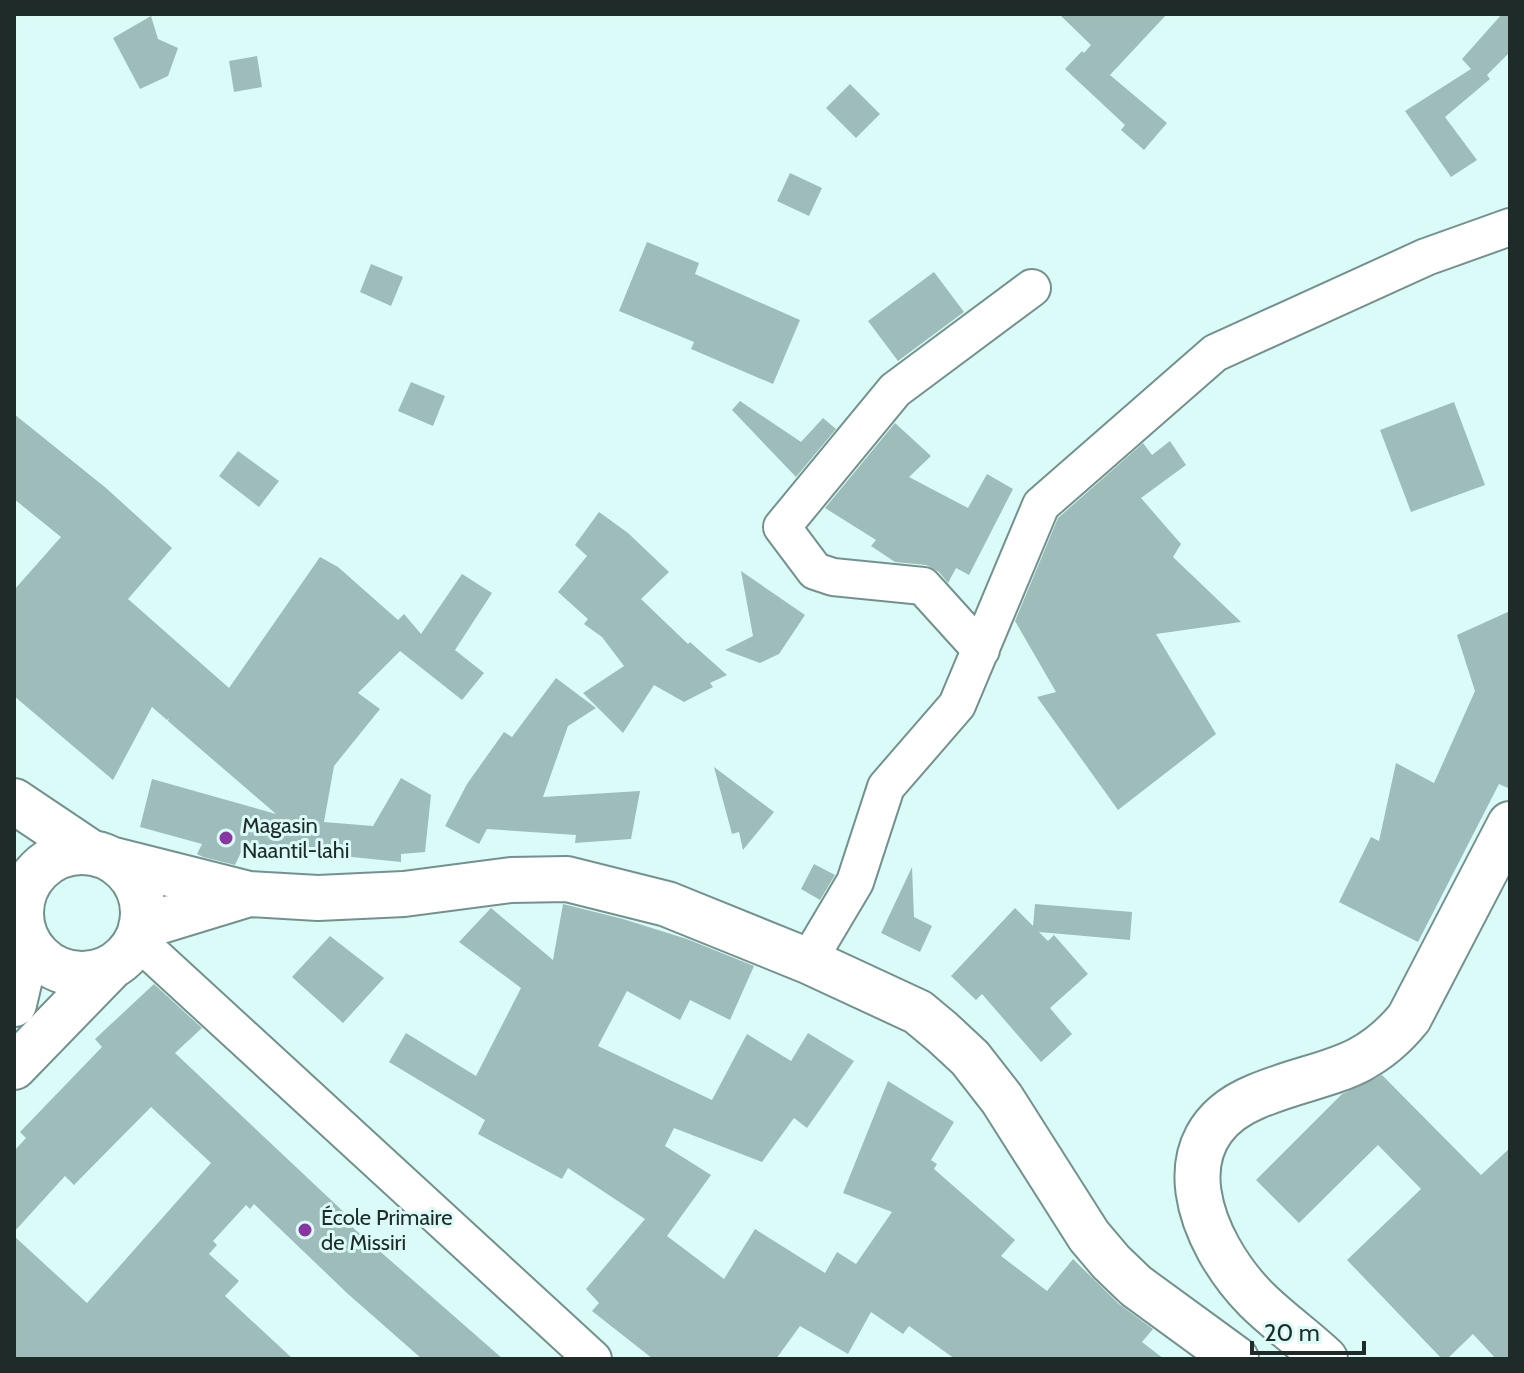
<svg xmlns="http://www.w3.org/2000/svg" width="1524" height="1373" viewBox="0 0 1524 1373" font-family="Cabin,sans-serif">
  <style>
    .building { fill: #9ebdba }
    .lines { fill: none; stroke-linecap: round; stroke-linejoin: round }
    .street-casing { stroke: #73918e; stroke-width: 40 }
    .secondary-casing { stroke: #73918e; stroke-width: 48 }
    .street { stroke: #fff; stroke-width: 36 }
    .secondary { stroke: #fff; stroke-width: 44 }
    .poi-dot { fill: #8a35a3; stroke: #dbfbf8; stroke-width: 3 }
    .labels { text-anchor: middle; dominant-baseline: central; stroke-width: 6; stroke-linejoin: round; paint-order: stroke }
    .poi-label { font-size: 22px; fill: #1e2b29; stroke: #dbfbf8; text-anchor: start }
  </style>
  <rect width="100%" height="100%" fill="#dbfbf8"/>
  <path class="building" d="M1059 14H1167L1110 75 1167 123 1144 150 1121 130 1125 125 1065 69 1082 51 1084 53 1091 45Z
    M1502 14H1510V52L1487 75 1490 79 1445 117 1477 160 1451 177 1405 111 1471 69 1462 59Z
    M151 16 158 39 178 48 168 76 140 89 113 38Z
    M257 56 262 87 234 92 229 61Z
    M850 84 880 114 856 138 826 108Z
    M790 173 822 188 809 216 777 201Z
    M647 242 699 263 695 274 800 320 773 384 691 349 694 342 619 311Z
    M371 264 403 277 391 306 360 292Z
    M934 272 964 312 898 361 868 321Z
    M411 382 445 396 433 426 398 411Z
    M740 401 801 442 823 418 836 429 796 477 732 410Z
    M1454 402 1485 485 1411 512 1380 430Z
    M14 414 106 488 172 548 128 599 229 688 320 557 338 567 398 620 404 614 421 634 462 574 492 593 455 650 484 673 462 700 400 651 358 693 380 709 334 766 324 822 373 826 401 778 431 795 425 852 401 854V862L244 846 235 865 203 857 197 854 202 844 140 827 152 779 276 814 168 721 169 718 167 720 152 707 113 780 14 696V590L61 537 14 499Z
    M895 423 931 456 909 477 968 508 987 474 1013 489 969 575 956 568 948 583 939 572 926 565 895 562 871 546 876 540 825 508Z
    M1170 441 1186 465 1141 498 1181 544 1173 557 1241 622 1156 634 1216 734 1118 810 1037 697 1056 692 1015 621 1058 518 1143 443 1152 455Z
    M238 451 279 481 259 507 219 476Z
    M599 512 628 533 669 572 641 599 688 644 690 642 727 675 710 683 713 687 684 702 654 685 623 733 583 693 624 666 602 637 584 624 588 619 558 592 587 556 575 545Z
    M741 571 805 615 779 654 760 663 725 650 753 636Z
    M1510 611V789L1499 784 1418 942 1339 902 1371 837 1379 841 1396 763 1434 783 1475 691 1457 635Z
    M556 678 596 708 568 726 543 797 640 791 631 839 575 843 576 835 487 829 479 844 445 826 467 784 504 732 512 737Z
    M714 767 774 812 743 850 739 832 732 834Z
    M814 864 835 875 820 900 801 889Z
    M912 867 914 917 932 926 920 952 881 933Z
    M563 904 623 919 687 939 754 966 730 1020 690 1000 680 1020 627 991 598 1046 712 1100 747 1034 791 1061 808 1033 854 1061 807 1128 794 1118 762 1162 674 1128 665 1146 711 1175 667 1236 724 1279 755 1229 825 1273 837 1252 856 1264 892 1212 843 1193 888 1081 954 1122 931 1160 937 1164 934 1169 1015 1240 1001 1256 1047 1291 1073 1259 1119 1304 1153 1329 1142 1342 1164 1359H955L909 1326 903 1334 871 1312 848 1354 800 1326 776 1359H653L592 1311 599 1303 586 1289 645 1219 568 1168 562 1179 478 1134 485 1120 389 1062 406 1033 476 1076 521 988 459 942 491 908 553 960Z
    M1035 904 1132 912 1130 940 1039 932 1048 941 1054 935 1088 974 1050 1008 1072 1034 1041 1062 982 994 976 1000 951 976 1015 908 1033 926Z
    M330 936 384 978 343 1023 292 977Z
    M154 984 202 1028 175 1053 347 1215 343 1219 503 1359H422L348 1294 254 1204 250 1209 246 1205 213 1241 217 1245 209 1254 239 1281 225 1296 293 1359H14V1236L87 1303 211 1163 151 1107 74 1185 65 1176 14 1232V1151L26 1138 20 1132 102 1047 95 1039Z
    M1382 1075 1481 1175 1510 1148V1359H1496L1473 1334 1447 1359H1442L1347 1260 1421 1189 1378 1145 1299 1223 1256 1180 1342 1094Z"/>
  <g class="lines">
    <defs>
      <path id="street" d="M981 650 923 586 833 577 815 571 782 527 895 390 1032 288
        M137 940 593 1359
        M808 961 855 882 886 787 957 705 1041 505 1215 353 1426 257 1510 227"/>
      <path id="secondary" d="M14 801 90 852
        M21 913a61 61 0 1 1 122 0a61 61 0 1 1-122 0Z
        M114 860 249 894 318 898 404 894 511 880 567 879 667 904 808 961 918 1012 942 1032 970 1058 1002 1099 1089 1236 1111 1262 1136 1286 1236 1359
        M141 927 249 894
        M14 1004 22 970 25 936
        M14 1067 111 967
        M1325 1359C1303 1338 1278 1321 1256 1299 1200 1242 1159 1137 1255 1097 1318 1070 1362 1076 1409 1018L1510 824"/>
    </defs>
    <use href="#street" class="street-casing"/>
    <use href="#secondary" class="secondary-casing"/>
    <use href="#street" class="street"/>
    <use href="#secondary" class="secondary"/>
  </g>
  <g class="poi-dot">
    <circle cx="226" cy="838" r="8"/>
    <circle cx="305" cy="1230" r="8"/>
  </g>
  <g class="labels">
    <g class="poi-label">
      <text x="242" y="825">Magasin<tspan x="242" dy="25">Naantil-lahi</tspan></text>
      <text x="321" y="1217">École Primaire<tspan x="321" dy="25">de Missiri</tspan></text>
    </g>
  </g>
  <rect width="1524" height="1373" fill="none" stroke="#1e2b29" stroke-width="32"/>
  <path d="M1252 1341v12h112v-12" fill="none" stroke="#1e2b29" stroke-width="4"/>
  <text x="1264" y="1341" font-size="24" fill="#1e2b29" stroke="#dbfbf8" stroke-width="6" paint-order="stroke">20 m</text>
</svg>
